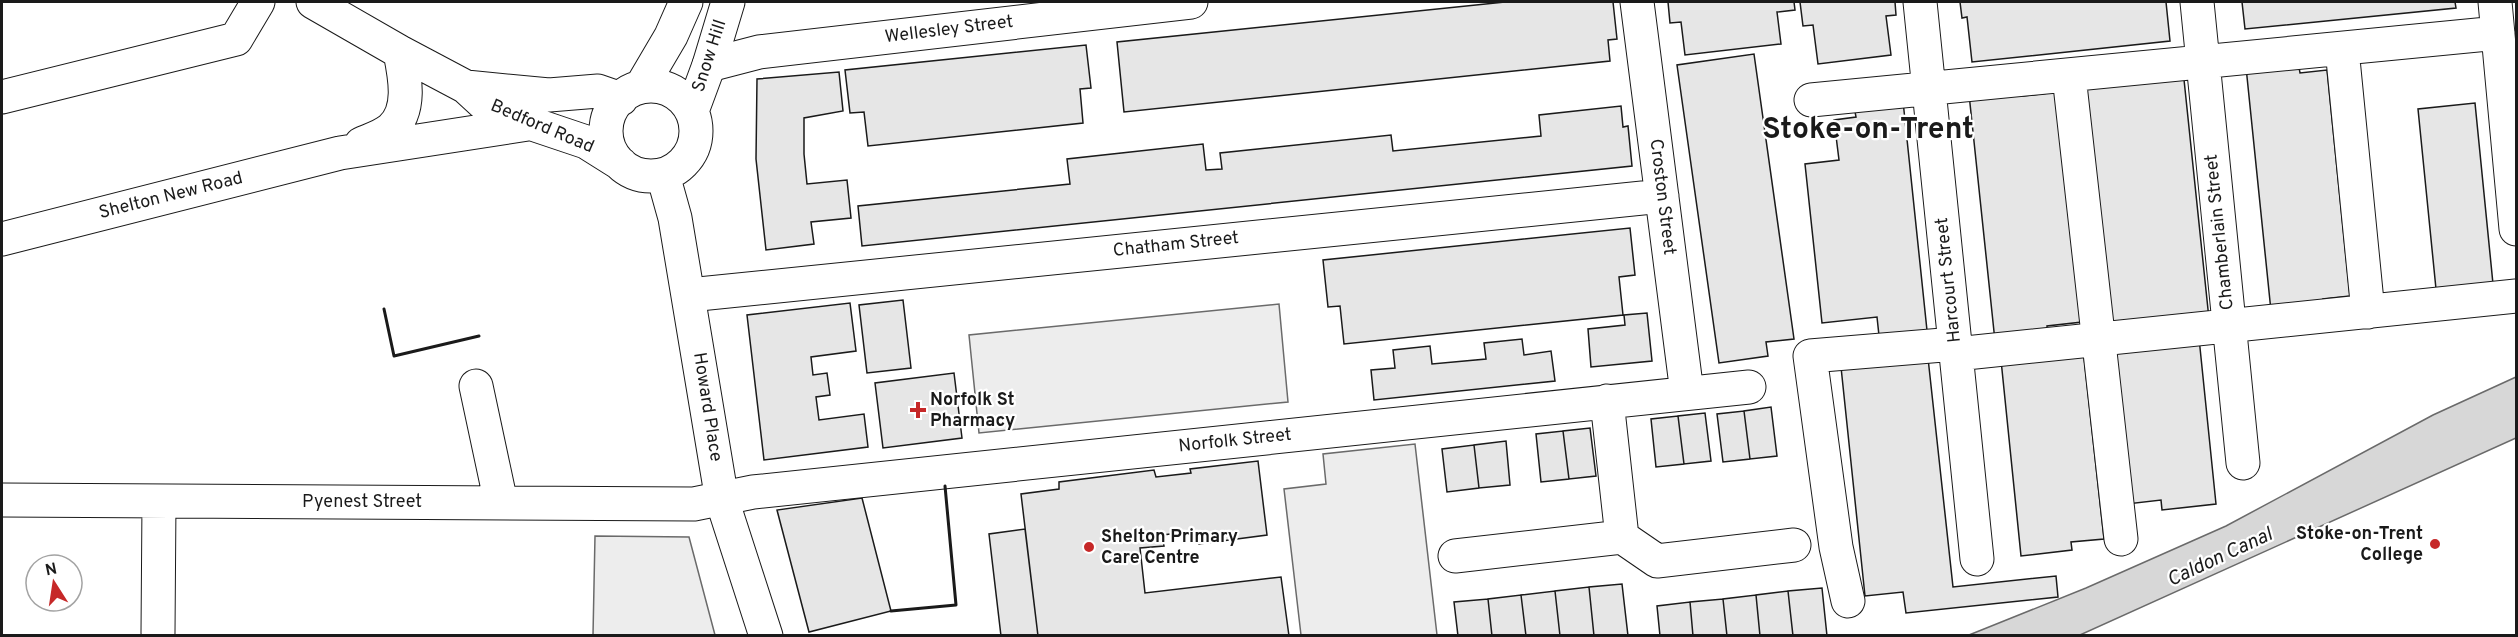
<svg xmlns="http://www.w3.org/2000/svg" width="2518" height="637" viewBox="0 0 2518 637" font-family="Overpass,sans-serif">
  <style>
    .built { fill: #ededed; stroke: #6a6a6a; stroke-width: 1.5 }
    .water { fill: #d7d7d7; stroke: #6a6a6a; stroke-width: 1.5 }
    .building { fill: #e6e6e6; stroke: #1a1a1a; stroke-width: 1.5 }
    .lines { fill: none; stroke-linecap: round; stroke-linejoin: round }
    .minor-casing { stroke: #1a1a1a; stroke-width: 35 }
    .major-casing { stroke: #1a1a1a; stroke-width: 35 }
    .minor { stroke: #fff; stroke-width: 33 }
    .major { stroke: #fff; stroke-width: 33 }
    .wall { stroke: #1a1a1a; stroke-width: 3 }
    .poi-dot { fill: #c62828; stroke: #fff; stroke-width: 2 }
    .labels { text-anchor: middle; dominant-baseline: central; stroke-width: 4.5; stroke-linejoin: round; paint-order: stroke }
    .street-label { font-size: 18px; fill: #1a1a1a; stroke: #fff }
    .poi-label { font-size: 18px; font-weight: bold; fill: #1a1a1a; stroke: #fff; text-anchor: start }
    .water-label { font-size: 20px; font-style: italic; fill: #1a1a1a; stroke: #fff }
    .town-label { font-size: 30px; font-weight: bold; fill: #1a1a1a; stroke: #fff }
  </style>
  <rect width="100%" height="100%" fill="#fff"/>
  <path class="built" d="M1279 304 1288 402 979 433 969 335Z
    M1415 444 1437 635H1301L1284 489 1326 484 1323 454Z
    M595 536 689 537 715 635H593Z"/>
  <path class="water" d="M2516 377V438L2080 635H1969L2086 588 2226 526 2433 415Z"/>
  <path class="building" d="M1505 2H1613L1617 39 1608 40 1610 61 1124 112 1117 42Z
    M1668 2H1794L1795 10 1777 12 1781 44 1685 55 1681 22 1670 23Z
    M1800 2H1895L1896 15 1886 16 1891 55 1818 64 1813 25 1803 26Z
    M1960 2H2166L2170 41 1972 62 1967 17 1962 18Z
    M2242 2H2455L2456 8 2245 29Z
    M1086 45 1091 88 1080 89 1083 123 868 146 864 112 850 113 845 70Z
    M1754 54 1794 339 1766 342 1768 356 1719 363 1677 65Z
    M2298 62 2300 73 2327 70 2350 296 2323 299 2324 305 2271 311 2246 67Z
    M2183 70 2209 319 2110 322 2085 89Z
    M839 72 843 111 804 118V154L807 184 847 180 851 218 811 222 814 244 766 250 756 159 757 79Z
    M2022 89 2023 96 2057 92 2082 322 2047 326 2048 336 1995 341 1969 94Z
    M1903 101 1928 340 1880 345 1877 317 1822 323 1805 164 1839 160 1834 120 1856 117 1854 106Z
    M2475 103 2493 284 2436 289 2418 109Z
    M1621 106 1623 127 1628 126 1632 166 862 246 858 206 1070 184 1067 159 1203 144 1206 170 1222 169 1220 153 1391 135 1393 151 1541 136 1539 115Z
    M1630 228 1635 275 1619 277 1623 315 1344 344 1340 306 1328 307 1323 260Z
    M903 300 911 368 867 373 859 305Z
    M850 303 856 351 811 357 813 375 827 373 830 395 816 397 819 420 864 414 868 447 764 460 747 315Z
    M1647 313 1652 361 1591 367 1588 329 1625 325 1624 315Z
    M2199 338 2216 504 2162 510 2161 500 2127 504 2111 352Z
    M1522 339 1524 355 1551 351 1555 381 1374 400 1371 370 1395 368 1393 350 1430 346 1432 364 1486 359 1484 343Z
    M2084 357 2104 539 2071 542 2072 550 2021 556 2001 360Z
    M1928 358 1953 587 2056 576 2058 597 1906 613 1903 592 1865 596 1841 367Z
    M954 373 962 438 883 448 875 383Z
    M1771 407 1777 456 1750 459 1744 411Z
    M1744 411 1750 459 1723 462 1717 414Z
    M1705 413 1711 461 1684 464 1678 416Z
    M1678 416 1684 464 1656 467 1651 419Z
    M1590 428 1596 476 1569 479 1563 431Z
    M1563 431 1569 479 1541 482 1536 434Z
    M1506 441 1510 485 1479 488 1474 445Z
    M1474 445 1479 488 1447 492 1442 449Z
    M1258 461 1267 535 1199 544 1198 531 1162 535 1164 546 1140 548 1145 593 1281 577 1289 636H1038L1021 494 1059 489V482L1154 470 1156 477 1191 473 1190 469Z
    M862 498 891 611 809 632 777 510Z
    M1025 529 1038 636H1001L989 534Z
    M1622 584 1628 636H1594L1589 587Z
    M1589 587 1594 636H1560L1555 591Z
    M1822 588 1827 636H1793L1788 591Z
    M1555 591 1560 636H1526L1521 595Z
    M1788 591 1793 636H1760L1756 595Z
    M1521 595 1526 636H1492L1488 599Z
    M1756 595 1760 636H1727L1723 599Z
    M1488 599 1492 636H1458L1454 602Z
    M1723 599 1727 636H1693L1690 602Z
    M1690 602 1693 636H1660L1657 606Z"/>
  <g class="lines">
    <defs>
      <path id="minor" d="M1637 2 1687 393
        M1920 2 1977 559
        M2197 2 2243 463
        M2495 2 2516 229
        M2342 49 2368 312
        M709 65 759 52 1191 2
        M2069 76 2121 539
        M2 97 236 39 258 2
        M1811 100 2498 33
        M689 295 1662 196
        M1956 354 2516 296
        M476 386 501 503
        M2 500 694 504 753 492 1749 387
        M1622 537 1657 561 1794 545
        M1455 556 1622 537 1607 401
        M1848 601 1836 547 1810 356 1955 344
        M158 633 159 501"/>
      <path id="major" d="M313 2 400 52 466 87 491 110 586 142 621 164
        M606 131a45 45 0 1 1 90 0a45 45 0 1 1-90 0Z
        M466 87 549 95 598 91 621 99
        M641 87 671 36 686 2
        M692 111 709 65 728 2
        M361 144C370 140 383 136 391 129 412 111 405 77 400 52
        M663 175 675 218 722 500 766 636
        M2 239 340 153 528 124"/>
    </defs>
    <use href="#minor" class="minor-casing"/>
    <use href="#major" class="major-casing"/>
    <use href="#minor" class="minor"/>
    <use href="#major" class="major"/>
    <path class="wall" d="M384 309 394 356 479 336
      M891 611 956 605 945 486"/>
  </g>
  <g class="poi-dot">
    <path d="M915 401h6v6h6v6h-6v6h-6v-6h-6v-6h6z"/>
    <circle cx="2435" cy="544" r="6"/>
    <circle cx="1089" cy="547" r="6"/>
  </g>
  <g class="labels">
    <g class="street-label">
      <text transform="translate(949 30) rotate(-7)">Wellesley Street</text>
      <text transform="translate(710 56) rotate(-72)">Snow Hill</text>
      <text transform="translate(542 127) rotate(23)">Bedford Road</text>
      <text transform="translate(171 196) rotate(-14)">Shelton New Road</text>
      <text transform="translate(1662 197) rotate(83)">Croston Street</text>
      <text transform="translate(2220 232) rotate(-96)">Chamberlain Street</text>
      <text transform="translate(1176 245) rotate(-6)">Chatham Street</text>
      <text transform="translate(1949 280) rotate(-96)">Harcourt Street</text>
      <text transform="translate(707 407) rotate(81)">Howard Place</text>
      <text transform="translate(1235 441) rotate(-6)">Norfolk Street</text>
      <text x="362" y="502">Pyenest Street</text>
    </g>
    <g class="poi-label">
      <text x="930" y="400">Norfolk St<tspan x="930" dy="21">Pharmacy</tspan></text>
      <text x="2423" y="534" text-anchor="end">Stoke-on-Trent<tspan x="2423" dy="21">College</tspan></text>
      <text x="1101" y="537">Shelton Primary<tspan x="1101" dy="21">Care Centre</tspan></text>
    </g>
    <g class="water-label">
      <text transform="translate(2220 558) rotate(-25)">Caldon Canal</text>
    </g>
    <g class="town-label">
      <text x="1868" y="130">Stoke-on-Trent</text>
    </g>
  </g>
  <rect width="2518" height="637" fill="none" stroke="#1a1a1a" stroke-width="6"/>
  <g transform="translate(54 583) rotate(348)"><circle r="28" fill="#ffffff" stroke="#a3a3a3" stroke-width="1.5"/>
  <path d="M0-4.5L10 22L0 15L-10 22Z" fill="#c62828"/>
  <text y="-9" font-size="16" font-weight="bold" text-anchor="middle" fill="#1a1a1a">N</text>
  </g>
</svg>
